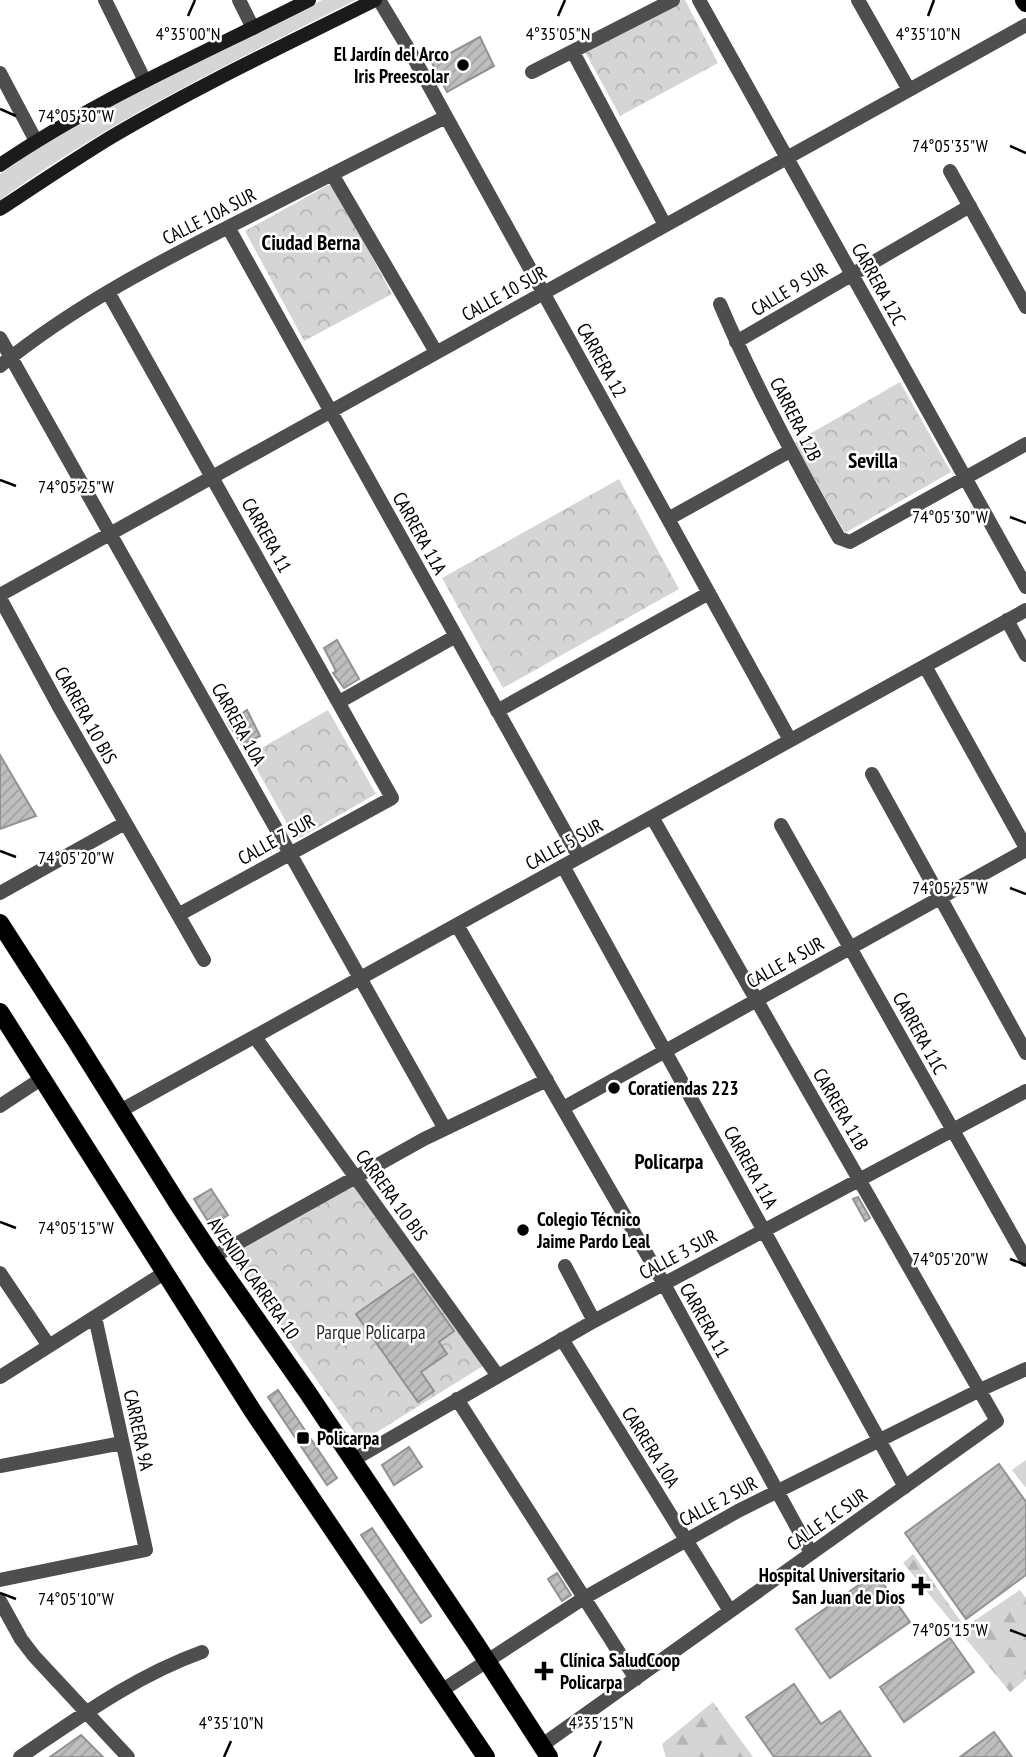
<svg xmlns="http://www.w3.org/2000/svg" width="1026" height="1757" viewBox="0 0 1026 1757" font-family="'PT Sans Narrow',sans-serif">
  <style>
    .green { fill: #d5d5d5 }
    .forest { fill: url(#forest-firs) }
    .park { fill: url(#park-crowns) }
    .building { fill: url(#building-hatch); stroke: #929292; stroke-width: 2 }
    .lines { fill: none; stroke-linecap: round; stroke-linejoin: round }
    .primary-casing { stroke: #dbdbdb; stroke-width: 19 }
    .street { stroke: #4e4e4e; stroke-width: 14 }
    .secondary { stroke: #1b1b1b; stroke-width: 14 }
    .primary { stroke: #000; stroke-width: 18 }
    .ticks { fill: none; stroke: #000; stroke-width: 2.5 }
    .poi-dot { fill: #000; stroke: #fff; stroke-width: 2.5 }
    .labels { text-anchor: middle; dominant-baseline: central; stroke-width: 5; stroke-linejoin: round; paint-order: stroke }
    .poi-label { font-size: 19px; font-weight: bold; fill: #000; stroke: #fff; text-anchor: start }
    .street-label { font-size: 19px; fill: #000; stroke: #fff }
    .park-label { font-size: 19px; fill: #2c2c2c; stroke: #fff }
    .neighbourhood-label { font-size: 21px; font-weight: bold; fill: #000; stroke: #fff }
    .ticks-label { font-size: 18px; text-anchor: middle; fill: #000; stroke: #fff; stroke-width: 5; stroke-linejoin: round; paint-order: stroke }
  </style>
  <defs>
    <pattern id="forest-firs" width="22" height="20" patternUnits="userSpaceOnUse" patternTransform="scale(1.75)"><rect width="22" height="20" fill="#d5d5d5"/><path d="M5 1l3.5 6h-7zM16 11l3.5 6h-7z" fill="#b5b5b5"/></pattern>
    <pattern id="park-crowns" width="20" height="18" patternUnits="userSpaceOnUse" patternTransform="scale(1.75)"><rect width="20" height="18" fill="#d5d5d5"/><path d="M2 6a3 3 0 1 1 6 0M12 15a3 3 0 1 1 6 0" fill="none" stroke="#b5b5b5"/></pattern>
    <pattern id="building-hatch" width="6" height="6" patternUnits="userSpaceOnUse" patternTransform="scale(1.75)"><rect width="6" height="6" fill="#bebebe"/><path d="M-1 1l2-2M0 6l6-6M5 7l2-2" fill="none" stroke="#a2a2a2"/></pattern>
  </defs>
  <rect width="100%" height="100%" fill="#fff"/>
  <path class="green" d="M322 0H356C234 61 111 120 0 200V174L48 141 95 114Z
    M1026 1460V1488L1012 1470Z"/>
  <path class="forest" d="M913 1554 965 1627 1020 1590 1026 1598V1679L1010 1692 903 1563Z
    M713 1702 753 1757H666L662 1744Z"/>
  <path class="park" d="M681 0H685L718 63 620 116 585 52Z
    M332 183 392 294 304 341 245 231Z
    M900 382 951 472 845 533 794 443Z
    M619 479 679 589 503 688 442 578Z
    M328 710 376 794 296 840 249 755Z
    M353 1185 483 1366 361 1442 228 1256Z"/>
  <path class="building" d="M480 37 494 66 447 92 432 63Z
    M337 640 359 679 344 688 333 673 336 671 324 648Z
    M247 710 260 736 242 745 228 723Z
    M0 755 36 816 0 829Z
    M211 1189 228 1215 211 1226 194 1199Z
    M858 1197 870 1218 865 1221 853 1199Z
    M413 1274 454 1331 439 1342 447 1354 421 1372 434 1391 418 1402 356 1314Z
    M278 1390 337 1478 327 1485 268 1397Z
    M409 1447 422 1467 394 1485 382 1465Z
    M999 1464 1026 1502V1575L966 1619 905 1533Z
    M372 1528 431 1616 421 1623 361 1535Z
    M557 1573 571 1595 562 1601 548 1579Z
    M876 1573 910 1622 830 1678 796 1629Z
    M950 1638 974 1672 904 1722 880 1687Z
    M794 1684 821 1724 840 1711 871 1757H774L746 1717Z
    M994 1732 1012 1757H960Z
    M81 1735 103 1757H50Z"/>
  <g class="lines">
    <defs>
      <path id="primary" d="M1024 0 1026 3
        M0 923 76 1041 178 1204 213 1257 308 1393 476 1644 549 1757
        M0 1012 252 1410 486 1757"/>
    </defs>
    <use href="#primary" class="primary-casing"/>
    <path class="street" d="M105 0 145 81
      M239 0 253 28
      M379 0 411 53 790 740
      M699 0 1026 587
      M858 0 909 90
      M573 52 665 225
      M532 72 673 0
      M0 73 36 141
      M950 171 1026 307
      M332 174 436 352
      M228 227 579 857
      M108 292 392 798 178 915
      M720 304C754 384 796 462 839 538L850 542 1026 444
      M0 338 445 1129
      M736 342 970 206
      M0 366C75 305 161 261 246 218 313 184 379 150 446 117
      M668 519 790 451
      M0 595 1026 25
      M0 598 58 705 204 960
      M1007 620 1026 655
      M925 666 1026 848
      M339 702 456 636
      M497 711 709 593
      M872 774 1026 1053
      M781 825 1026 1260
      M563 866 905 1487
      M0 893 125 823
      M457 925 664 1284 811 1553
      M255 1037 498 1376
      M0 1106 41 1079
      M563 1108 1026 850
      M120 1111 1026 610
      M213 1257 424 1139 547 1080
      M565 1266 594 1321
      M0 1273 49 1346
      M562 1339 730 1611
      M0 1377 164 1273
      M457 1399 636 1679
      M353 1460 594 1321 1026 1091
      M0 1466 122 1443
      M0 1580 146 1550 95 1317
      M0 1601 21 1639 34 1656 128 1757
      M441 1691 584 1598 738 1511 980 1390 1026 1369
      M541 1746 997 1421 652 817
      M20 1757C78 1718 135 1676 202 1652"/>
    <path class="secondary" d="M0 165C97 99 205 53 309 0
      M0 209C38 184 75 159 113 136 198 86 287 44 375 0"/>
    <use href="#primary" class="primary"/>
  </g>
  <path class="ticks" d="M188 16 195 0M558 16 565 0M928 16 934 0M0 109 16 116M1010 146 1026 153M0 480 16 486M1010 517 1026 523M0 851 16 857M1010 888 1026 894M0 1222 16 1228M1010 1259 1026 1265M0 1593 16 1599M1010 1630 1026 1636M224 1757 231 1741M594 1757 601 1741"/>
  <g class="poi-dot">
    <circle cx="463" cy="65" r="7"/>
    <circle cx="614" cy="1088" r="7"/>
    <circle cx="523" cy="1230" r="7"/>
    <rect x="296" y="1431" width="14" height="14" rx="3.5"/>
    <path d="M917.5 1575.5h7v7h7v7h-7v7h-7v-7h-7v-7h7z"/>
    <path d="M540.5 1660.5h7v7h7v7h-7v7h-7v-7h-7v-7h7z"/>
  </g>
  <g class="labels">
    <g class="poi-label">
      <text x="449" y="54" text-anchor="end">El Jardín del Arco<tspan x="449" dy="22">Iris Preescolar</tspan></text>
      <text x="628" y="1088">Coratiendas 223</text>
      <text x="537" y="1219">Colegio Técnico<tspan x="537" dy="22">Jaime Pardo Leal</tspan></text>
      <text x="317" y="1438">Policarpa</text>
      <text x="905" y="1575" text-anchor="end">Hospital Universitario<tspan x="905" dy="22">San Juan de Dios</tspan></text>
      <text x="560" y="1660">Clínica SaludCoop<tspan x="560" dy="22">Policarpa</tspan></text>
    </g>
    <g class="street-label">
      <text transform="translate(209 216) rotate(-27)">CALLE 10A SUR</text>
      <text transform="translate(879 284) rotate(61)">CARRERA 12C</text>
      <text transform="translate(789 289) rotate(-31)">CALLE 9 SUR</text>
      <text transform="translate(504 293) rotate(-29)">CALLE 10 SUR</text>
      <text transform="translate(602 360) rotate(61)">CARRERA 12</text>
      <text transform="translate(796 419) rotate(63)">CARRERA 12B</text>
      <text transform="translate(420 533) rotate(61)">CARRERA 11A</text>
      <text transform="translate(267 535) rotate(61)">CARRERA 11</text>
      <text transform="translate(86 715) rotate(61)">CARRERA 10 BIS</text>
      <text transform="translate(239 724) rotate(61)">CARRERA 10A</text>
      <text transform="translate(276 839) rotate(-29)">CALLE 7 SUR</text>
      <text transform="translate(564 844) rotate(-29)">CALLE 5 SUR</text>
      <text transform="translate(785 962) rotate(-29)">CALLE 4 SUR</text>
      <text transform="translate(920 1033) rotate(61)">CARRERA 11C</text>
      <text transform="translate(841 1109) rotate(60)">CARRERA 11B</text>
      <text transform="translate(751 1167) rotate(61)">CARRERA 11A</text>
      <text transform="translate(392 1195) rotate(54)">CARRERA 10 BIS</text>
      <text transform="translate(678 1254) rotate(-28)">CALLE 3 SUR</text>
      <text transform="translate(254 1278) rotate(55)">AVENIDA CARRERA 10</text>
      <text transform="translate(705 1320) rotate(61)">CARRERA 11</text>
      <text transform="translate(139 1430) rotate(78)">CARRERA 9A</text>
      <text transform="translate(651 1447) rotate(58)">CARRERA 10A</text>
      <text transform="translate(718 1501) rotate(-28)">CALLE 2 SUR</text>
      <text transform="translate(827 1519) rotate(-35)">CALLE 1C SUR</text>
    </g>
    <g class="park-label">
      <text x="371" y="1332">Parque Policarpa</text>
    </g>
    <g class="neighbourhood-label">
      <text x="311" y="242">Ciudad Berna</text>
      <text x="873" y="460">Sevilla</text>
      <text x="669" y="1161">Policarpa</text>
    </g>
  </g>
  <g class="ticks-label">
    <text x="928" y="40">4°35'10"N</text>
    <text x="188" y="40">4°35'00"N</text>
    <text x="558" y="40">4°35'05"N</text>
    <text x="76" y="122">74°05'30"W</text>
    <text x="950" y="152">74°05'35"W</text>
    <text x="76" y="493">74°05'25"W</text>
    <text x="950" y="523">74°05'30"W</text>
    <text x="76" y="864">74°05'20"W</text>
    <text x="950" y="894">74°05'25"W</text>
    <text x="76" y="1234">74°05'15"W</text>
    <text x="950" y="1265">74°05'20"W</text>
    <text x="76" y="1605">74°05'10"W</text>
    <text x="950" y="1636">74°05'15"W</text>
    <text x="231" y="1729">4°35'10"N</text>
    <text x="601" y="1729">4°35'15"N</text>
  </g>
</svg>
